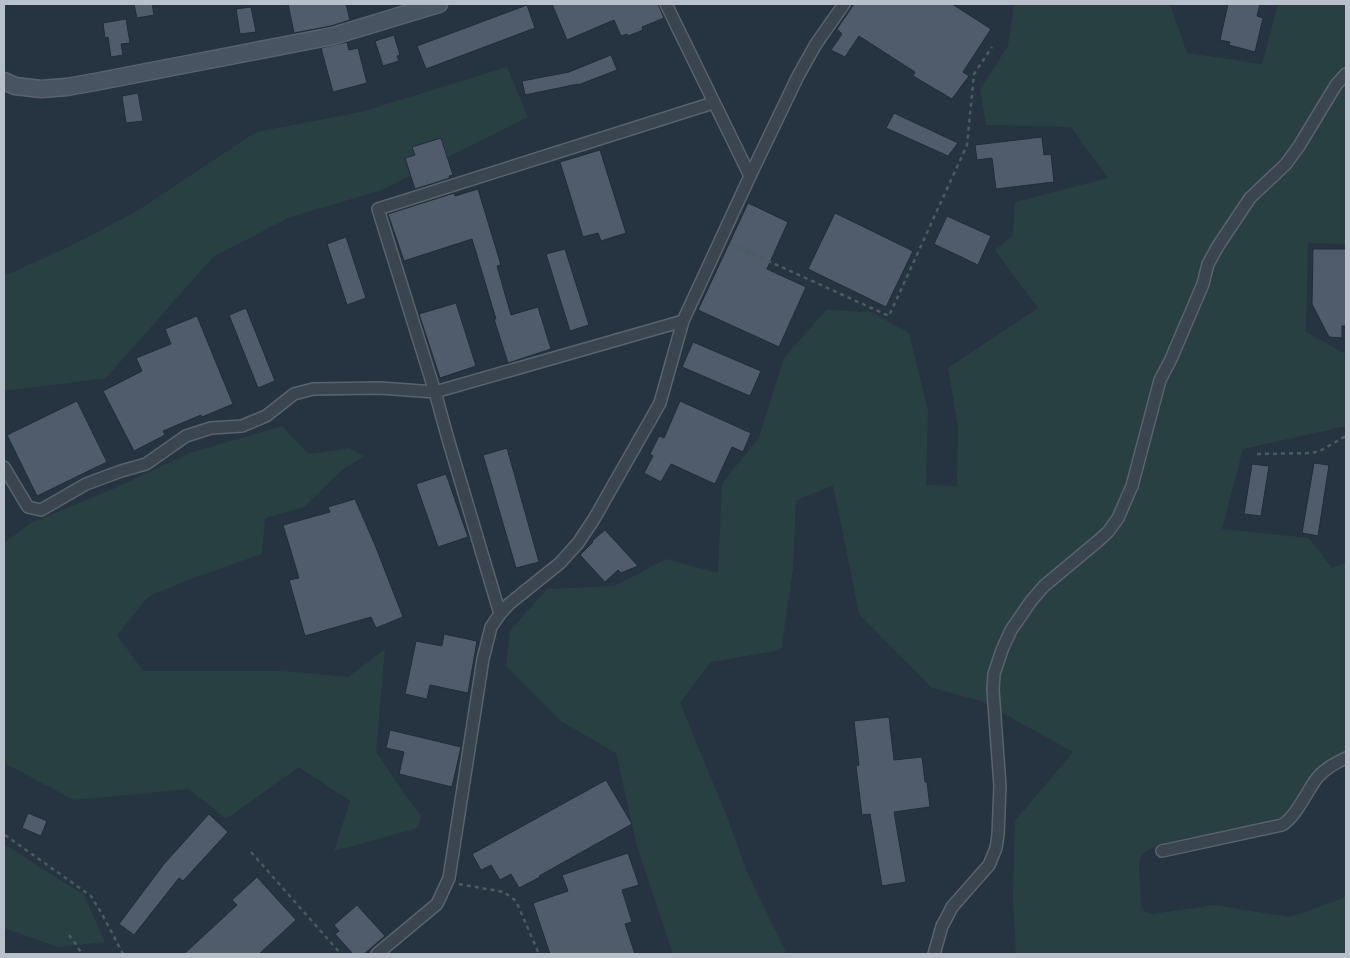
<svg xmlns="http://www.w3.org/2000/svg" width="1350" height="958" viewBox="0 0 1350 958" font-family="'Fira Sans',sans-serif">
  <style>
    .green { fill: #294042 }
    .building { fill: #505c6c; stroke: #212c38 }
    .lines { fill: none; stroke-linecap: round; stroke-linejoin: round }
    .street-casing { stroke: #58636e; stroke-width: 14 }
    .secondary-casing { stroke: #58636e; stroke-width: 19 }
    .path { stroke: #475d5e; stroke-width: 2.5; stroke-dasharray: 4 4; stroke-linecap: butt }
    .street { stroke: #3b4550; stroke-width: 11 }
    .secondary { stroke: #495463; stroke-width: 16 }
  </style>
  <rect width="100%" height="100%" fill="#263341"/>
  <path class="green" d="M1014 4H1170L1187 53 1262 64 1278 4H1346V244L1308 243 1306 332 1346 354V426L1243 449 1222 529 1309 538 1332 568 1346 562V753L1283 819 1276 822 1150 849C1143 852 1140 856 1139 864L1141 904C1143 911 1145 913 1152 914L1214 905 1290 917 1346 897V954H1016L1013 899 1015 821 1073 752 981 701 932 688 859 614 833 485 796 501 793 569 781 650 711 662 680 703 728 819 747 872 785 950V954H673L637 846 616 753 562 722 506 666 510 631 547 589 614 586 666 559 718 573 722 484 759 437 784 358 826 310 871 312 909 333 928 411 926 485 957 486 958 428 948 368 1038 308 995 250 1013 235 1015 202 1108 178 1071 127 986 125 980 89 1008 46Z
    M507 67 528 117 379 191 290 217 213 257 106 378 4 391V272L9 274 76 243 137 211 256 132 361 112Z
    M282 426 309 454 349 448 364 456 342 470 304 507 265 518 262 554 188 580 148 597 117 635 143 671H285L348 677 385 649 376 752 421 817 418 828 334 851 350 801 299 767 226 819 189 789 74 800 4 763V543L31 523 115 488 190 453Z
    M4 844 84 895 105 942 58 947 4 928Z"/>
  <path class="building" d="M134 4H152L154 15 137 18Z
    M288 4H346L350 20 331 26 294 33Z
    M552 4H658L664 18 642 27 643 30 628 36 627 34 621 36 614 20 567 40Z
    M854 4H952L991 29 963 72 969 76 952 99 913 76 915 72 859 36 845 57 831 50 842 34 837 29Z
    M1228 4H1260L1257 16 1263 18 1255 52 1229 45 1230 42 1220 40Z
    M527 5 535 28 426 69 417 46Z
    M251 7 256 32 240 34 236 9Z
    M126 19 130 43 121 44 123 55 111 57 108 37 105 38 103 23Z
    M394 35 400 55 397 56 399 61 383 66 375 41Z
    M347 42 349 50 358 48 367 83 333 92 321 48Z
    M611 55 617 70 578 85V84L525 95 522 81 569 72Z
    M138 93 143 121 126 123 122 96Z
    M894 113 958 143 948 156 886 128Z
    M1042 137 1044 155 1051 154 1054 182 996 189 992 158 977 160 975 145Z
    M441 138 453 175 449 176 450 178 415 189 405 158 415 155 412 147Z
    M600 150 626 233 601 241 598 233 583 237 560 162Z
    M478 189 501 265 497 266 511 315 538 307 551 349 508 363 494 319H496L472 239 404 261 388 214 454 193 455 196Z
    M748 203 788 222 767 269 806 287 779 347 698 310Z
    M835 213 913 251 886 307 808 269Z
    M947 216 991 236 978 265 934 244Z
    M346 237 366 298 347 305 327 244Z
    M565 249 589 325 570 331 546 254Z
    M1313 249H1346V326H1342V338L1329 337 1312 304Z
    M456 303 476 366 440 378 419 314Z
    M246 308 275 381 258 388 229 315Z
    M197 316 233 404 202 417 201 415 163 431 165 435 134 451 103 391 142 371 136 358 171 344 165 329Z
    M693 342 761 371 750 396 682 367Z
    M77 401 107 462 37 496 7 435Z
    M680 401 751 433 743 452 732 447 715 484 671 464 661 482 644 473 653 456 650 454 659 436 664 438Z
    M507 448 539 562 516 568 483 455Z
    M1314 463 1329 465 1318 536 1302 533Z
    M1252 464 1269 466 1261 516 1244 514Z
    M446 474 468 537 438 547 416 484Z
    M355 499 375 545 403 617 376 628 371 617 305 636 289 580 299 578 283 525 330 512 328 507Z
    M605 530 638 566 621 573 618 570 605 582 580 555 593 542 592 541Z
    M444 634 477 641 468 693 430 685 427 699 405 694 416 641 442 646Z
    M889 717 894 760 922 757 925 782H927L930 807 894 812 906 882 882 886 870 814 862 815 856 766 859 765 854 721Z
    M390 730 461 747 452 787 399 774 404 752 386 748Z
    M606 780 632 824 539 876 540 877 519 888 511 874 500 880 491 865 481 870 472 854Z
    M28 813 47 821 41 836 22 828Z
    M209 814 228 832 183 881 179 878 134 935 119 924 164 864Z
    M628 853 639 885 622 890 632 922 625 924 635 954H550L533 903 568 891 562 875Z
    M257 877 296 920 259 954H184L237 905 232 900Z
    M357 905 385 936 364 954H353L335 934 339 931 334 925Z"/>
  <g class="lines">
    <defs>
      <path id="street" d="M666 4 750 176
        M4 467 28 507 41 510 86 484 121 471 146 464 186 436 211 428 242 426 266 416 294 394 313 389 380 388 435 392 683 321
        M500 614 448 439 435 392 378 209 713 103
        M1162 851 1282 825C1296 817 1307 791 1317 778 1325 768 1336 763 1346 758
        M377 954 437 904 449 878 483 659 491 627 500 614 509 604 560 563 578 543 594 519 660 403 683 321 750 176 798 76 816 44 844 4
        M934 954 942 926 947 917 952 907 989 865 996 848 998 835 1000 786 993 690 994 674 1002 650 1011 630 1018 620 1031 601 1044 586 1098 541 1108 532 1118 518 1132 486 1160 380 1171 359 1203 284 1208 264 1218 246 1250 198 1286 164 1299 146 1336 85 1346 74"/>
      <path id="secondary" d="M4 81 15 86 41 89 67 87 95 82 333 36 439 4"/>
    </defs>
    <use href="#street" class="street-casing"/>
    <use href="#secondary" class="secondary-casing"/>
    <path class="path" d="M731 244 889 316 967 145 974 74 992 47
      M1257 454 1312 453 1320 451 1346 436
      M5 835 91 896 102 914 123 954
      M251 852 341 954
      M459 884 504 892 516 901 539 954
      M69 935 75 943 82 954"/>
    <use href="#street" class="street"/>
    <use href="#secondary" class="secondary"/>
  </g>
  <rect width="1350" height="958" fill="none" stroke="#b7c0cb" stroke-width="10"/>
</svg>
